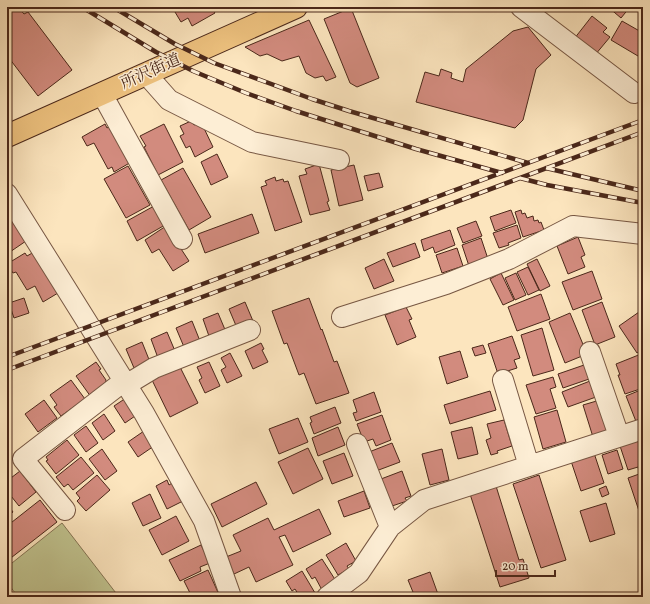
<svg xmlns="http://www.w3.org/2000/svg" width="650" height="604" viewBox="0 0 650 604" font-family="Vollkorn,'Noto Serif JP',serif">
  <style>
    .green { fill: #c1c490; stroke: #867655 }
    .building { fill: #d28b7e; stroke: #4b281a }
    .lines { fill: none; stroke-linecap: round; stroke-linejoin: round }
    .minor-casing { stroke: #775743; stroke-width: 22 }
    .major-casing { stroke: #4b281a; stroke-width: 24 }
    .minor { stroke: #fdeed5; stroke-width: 20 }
    .major { stroke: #eec27f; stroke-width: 22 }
    .rail-casing { stroke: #4b281a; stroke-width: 4.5 }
    .rail { stroke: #fdeed5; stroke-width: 3; stroke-dasharray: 9; stroke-linecap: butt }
    .labels { text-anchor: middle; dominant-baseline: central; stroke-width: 3; stroke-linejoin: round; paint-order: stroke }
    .street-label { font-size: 16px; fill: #4b281a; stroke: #fdeed5 }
  </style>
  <rect width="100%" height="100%" fill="#fce5be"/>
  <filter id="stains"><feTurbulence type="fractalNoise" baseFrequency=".005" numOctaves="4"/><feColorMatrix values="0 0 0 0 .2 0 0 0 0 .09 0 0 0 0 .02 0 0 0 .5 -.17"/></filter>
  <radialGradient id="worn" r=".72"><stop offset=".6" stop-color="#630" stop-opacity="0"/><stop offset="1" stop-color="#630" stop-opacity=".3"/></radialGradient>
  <path class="green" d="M62 523 119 597H18L7 582V567Z"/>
  <path class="building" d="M7 7H18L24 14 28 12 72 70 38 96 9 58 7 59Z
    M172 7H211L215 13 192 26 188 18 181 22Z
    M608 7H630L621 18Z
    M351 8 379 78 357 87 350 83 324 19Z
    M592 16 607 28 603 32 610 37 595 55 574 39Z
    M309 20 336 77 326 81 323 76 315 78 306 73 299 56 282 61 267 54 260 56 245 47Z
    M622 21 643 33V59L611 40Z
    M528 27 551 55 536 69 523 120 515 128 416 102 425 72 439 76 441 69 452 73 451 78 463 82 466 69 513 31Z
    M191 121 194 125 201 122 213 147 195 157 190 146 186 148 180 136 184 134 180 126Z
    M105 124 107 128 112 125 133 161 114 172 112 167 108 169 94 143 87 146 82 137Z
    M164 124 183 162 158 175 144 147 146 146 140 136Z
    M217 154 228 177 211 185 201 162Z
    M319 164 329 201 327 202 330 210 310 215 299 176 307 174 305 169Z
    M354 165 363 200 339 206 331 170Z
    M128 166 150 205 126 218 104 179Z
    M183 168 211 217 189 230 161 180Z
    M379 173 383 187 368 191 364 176Z
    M275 177 276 181 283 179 284 182 288 181 302 222 275 231 261 187 267 185 265 181Z
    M154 206 165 225 137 241 127 221Z
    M511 210 516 223 495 231 490 217Z
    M521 210 522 214 525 213 527 218 533 216 534 221 538 220 539 223 541 222 544 230 523 237 515 212Z
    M252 214 259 233 205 253 198 234Z
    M10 218 26 241 7 254V220Z
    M476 221 482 236 463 243 457 228Z
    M517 225 521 238 508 243 509 245 499 248 493 233Z
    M166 226 189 261 173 271 159 249 152 253 145 240Z
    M450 230 455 245 435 253 433 247 424 251 421 240Z
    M578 237 585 255 581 257 585 267 568 274 557 246Z
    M481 238 488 259 469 266 462 245Z
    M415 243 420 257 393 267 387 253Z
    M457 248 463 266 442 273 436 255Z
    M34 252 58 293 43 302 35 286 27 290 16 272 13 273 7 264 25 253 27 256Z
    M384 259 394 281 374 289 365 268Z
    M537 259 550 286 540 291 527 264Z
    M528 267 539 290 528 295 517 272Z
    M592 271 602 299 573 310 562 282Z
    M501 273 514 300 503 305 490 279Z
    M516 273 526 295 515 300 505 278Z
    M541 294 550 319 517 331 508 307Z
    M24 298 29 313 14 318 9 303Z
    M309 298 321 330 322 329 334 362 337 361 349 393 316 404 304 373 299 375 287 343 284 344 272 311Z
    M245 302 253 321 237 328 229 309Z
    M602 302 615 337 595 345 582 310Z
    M406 307 412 319 409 320 416 337 397 345 385 315Z
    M639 312 643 318V348L637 353 619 326Z
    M218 313 226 332 210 339 203 319Z
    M570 313 587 354 565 363 549 322Z
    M192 321 200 341 184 347 176 328Z
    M542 328 554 370 533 376 521 335Z
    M167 332 175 351 158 358 151 339Z
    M512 336 520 358 514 360 517 368 498 374 488 344Z
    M142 342 150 362 134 368 126 349Z
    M261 343 264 349 262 350 268 362 253 369 245 351Z
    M483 345 486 353 475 356 472 348Z
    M460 351 468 377 447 384 439 357Z
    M230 353 242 376 227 383 221 370 226 367 221 358Z
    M641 354 643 360V388L625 394 618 375H620L616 364Z
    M96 362 101 369 99 370 106 380 105 387 91 397 76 376Z
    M209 362 220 386 205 393 199 380 202 378 197 367Z
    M587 364 592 378 563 388 558 374Z
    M180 367 198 403 170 417 152 380Z
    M553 377 556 387 550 389 556 408 536 414 526 385Z
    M71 380 85 399 61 416 54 407 57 405 50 395Z
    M590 381 596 397 568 407 562 392Z
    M643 389V421L637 424 626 396Z
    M490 391 496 410 450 424 444 405Z
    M374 392 381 412 356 421 353 413 357 412 353 400Z
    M126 398 138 414 125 423 114 406Z
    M44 400 57 418 38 432 25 414Z
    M600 400 611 432 593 437 583 405Z
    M335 407 341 423 314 434 310 423 312 422 310 417Z
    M557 410 566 442 543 449 534 417Z
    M104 414 115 431 103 440 92 423Z
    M382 415 391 440 376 446 373 439 364 442 357 424Z
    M298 418 308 442 279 454 269 429Z
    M504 420 512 446 497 451 498 453 491 455 486 440 491 438 487 424Z
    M86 426 98 443 86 452 74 435Z
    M338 427 345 445 318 456 312 438Z
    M472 427 478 454 458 459 451 432Z
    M144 431 154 446 138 457 128 442Z
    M637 437 641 449 643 448V470L639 471 638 467 628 470 619 443Z
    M67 440 79 455 56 474 46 461 48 460 46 457Z
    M392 443 400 462 376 471 369 452Z
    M308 448 323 479 293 494 278 462Z
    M102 449 117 471 105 480 89 459Z
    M442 449 449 480 430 485 422 454Z
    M617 450 623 469 608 474 602 455Z
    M344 453 353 476 332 484 323 461Z
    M594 453 604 483 581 491 571 461Z
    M81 457 94 473 73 490 68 484 64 487 56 477Z
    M20 471 36 492 19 506 7 491V489L10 486 7 481Z
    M402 471 411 496 405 498 407 501 392 506 381 479Z
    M642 473 643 513 640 514 628 478Z
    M97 475 110 490 86 511 77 501 80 498 76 493Z
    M539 475 566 560 541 568 513 484Z
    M167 480 169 485 172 483 183 501 167 509 156 486Z
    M256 482 267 504 222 527 211 504Z
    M496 486 519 560 523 559 529 578 500 587 470 494Z
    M606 486 609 494 602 497 599 489Z
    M364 491 370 508 344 517 338 501Z
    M150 494 161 518 143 526 132 503Z
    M40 500 57 522 7 561V526Z
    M606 503 615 534 590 542 580 511Z
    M7 504 13 512 7 517Z
    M319 509 331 534 293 552 285 535 279 537 293 565 256 582 249 567 234 574 226 557 241 551 233 535 268 518 274 530Z
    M176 516 189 541 162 555 149 530Z
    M346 543 356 561 347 566 349 569 338 575 326 555Z
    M201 545 210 563 200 567 201 571 180 581 169 560Z
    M322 559 336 581 322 590 315 577 312 579 306 569Z
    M208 570 220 597H192L184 581Z
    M302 571 315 593 309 597H300L295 589 292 591 286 581Z
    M430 572 439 597H415L408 580Z"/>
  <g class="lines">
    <defs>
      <path id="minor" d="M521 7 634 93
        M146 74 169 100 252 142 339 160
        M102 94 182 239
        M7 194 144 413 204 521 231 597
        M342 317 446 284 509 259 573 226 643 234
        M590 352 619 436
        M503 380 529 466
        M126 385 154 368 250 330
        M357 444 390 527
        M65 510 23 459 124 381
        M327 597 359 573 390 527 424 500 643 429"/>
      <path id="major" d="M7 136 296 7"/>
    </defs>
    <use href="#minor" class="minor-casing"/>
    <use href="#major" class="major-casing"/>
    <use href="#minor" class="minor"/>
    <use href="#major" class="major"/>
    <defs>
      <path id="rail" d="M82 7 156 52 193 71 246 93 296 111 416 149 502 173
        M113 7 175 44 214 63 312 99 349 111 528 163
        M546 168 643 191
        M520 178 547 185 643 203
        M7 357 643 120
        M7 370 643 132"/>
    </defs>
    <use href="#rail" class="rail-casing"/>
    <use href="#rail" class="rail"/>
  </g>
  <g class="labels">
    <g class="street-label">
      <text transform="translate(151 72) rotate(-24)">所沢街道</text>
    </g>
  </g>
  <rect width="650" height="604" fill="none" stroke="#fce5be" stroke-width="24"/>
  <rect x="8" y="8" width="634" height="588" fill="none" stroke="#4b281a" stroke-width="2"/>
  <rect x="12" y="12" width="626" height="580" fill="none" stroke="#4b281a"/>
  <path d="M496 570v6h59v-6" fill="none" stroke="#4b281a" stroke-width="2"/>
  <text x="502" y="570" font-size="12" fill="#4b281a" stroke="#fdeed5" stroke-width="3" paint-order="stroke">20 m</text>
  <rect width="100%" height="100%" filter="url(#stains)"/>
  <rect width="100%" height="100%" fill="url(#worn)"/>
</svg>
